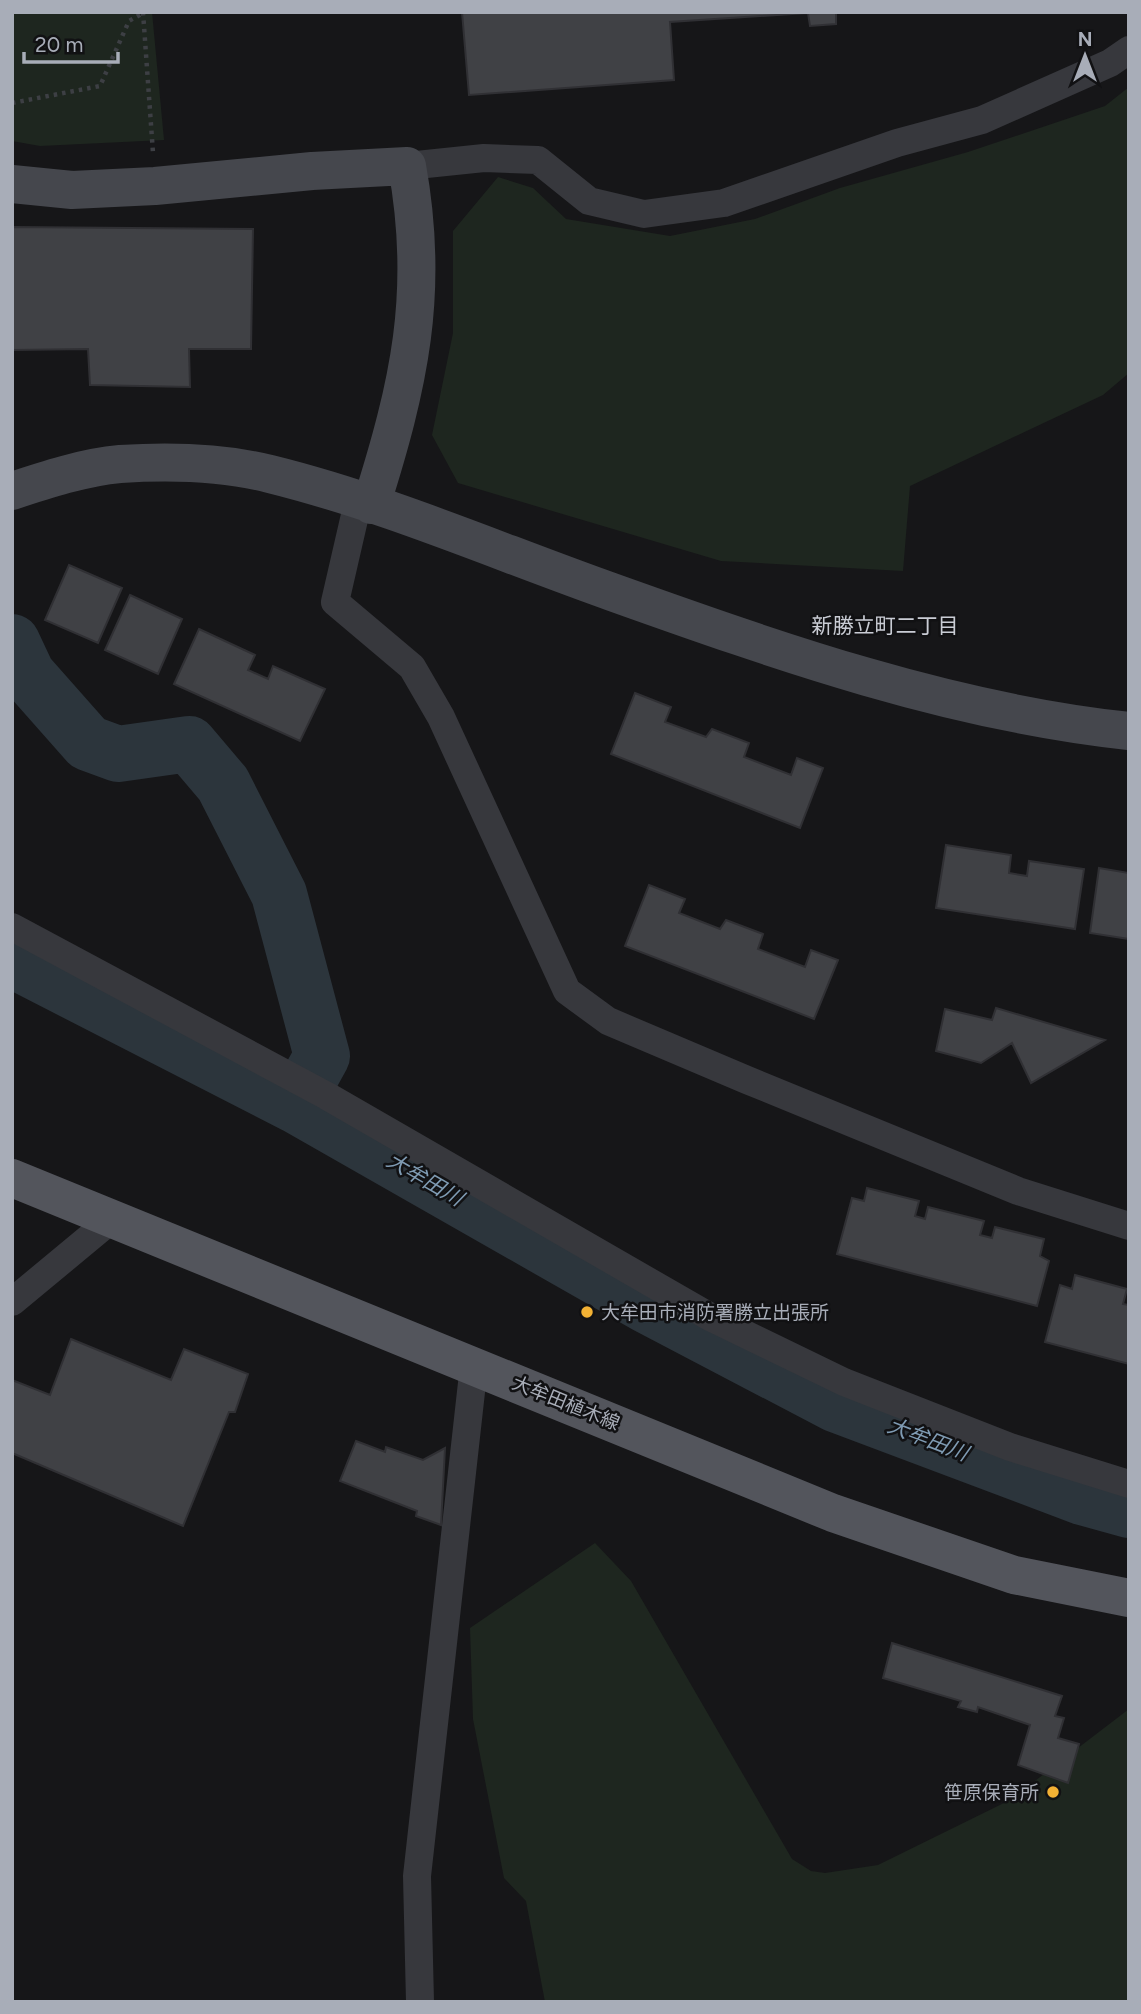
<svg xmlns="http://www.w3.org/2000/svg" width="1141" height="2014" viewBox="0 0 1141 2014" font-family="Figtree,'Noto Sans JP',sans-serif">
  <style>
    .green { fill: #1e261f }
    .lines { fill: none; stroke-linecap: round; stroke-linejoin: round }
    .river { stroke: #2c353c; stroke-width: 56 }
    .building { fill: #404145; stroke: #303034; stroke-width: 2 }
    .path { stroke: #3d3f44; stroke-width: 4.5; stroke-dasharray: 3.5 5; stroke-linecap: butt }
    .street { stroke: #37383d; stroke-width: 28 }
    .secondary { stroke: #45474d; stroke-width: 38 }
    .primary { stroke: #53555c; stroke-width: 38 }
    .poi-dot { fill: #f2b134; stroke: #111113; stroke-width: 2.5 }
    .labels { text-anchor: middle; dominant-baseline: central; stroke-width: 5; stroke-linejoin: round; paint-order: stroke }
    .poi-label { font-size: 19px; fill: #a8adb8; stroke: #111113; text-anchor: start }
    .street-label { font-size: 19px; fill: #a8adb8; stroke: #111113 }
    .neighbourhood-label { font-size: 21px; fill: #c9ccd4; stroke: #111113 }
    .water-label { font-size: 21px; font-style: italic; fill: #7f9bb3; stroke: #111113 }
  </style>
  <rect width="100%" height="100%" fill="#161618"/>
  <path class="green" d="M12 12H152L164 140 40 146 12 141Z
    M1129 87V373L1103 395 910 486 903 571 721 561 458 483 432 435 453 333V231L498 177 533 188 566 219 670 236 755 219 840 188 968 152 1105 106Z
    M595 1543 631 1581 792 1859 811 1871 825 1873 878 1865 1010 1800 1129 1709V2002H545L526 1901 504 1878 473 1719 470 1628Z"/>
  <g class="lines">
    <path class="river" d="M12 642 27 674 88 743 118 754 189 744 223 784 279 894 322 1056 295 1105 646 1305 835 1404 1082 1497 1129 1510
      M12 960 295 1105"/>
  </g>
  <path class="building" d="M462 12H836V24L810 26 808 13 670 22 674 80 469 95Z
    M12 227 253 229 251 349H189L190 387 90 385 88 349 12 350Z
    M69 565 122 588 98 643 45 620Z
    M130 595 182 619 158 674 105 650Z
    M199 629 255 655 248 670 268 679 273 666 325 689 300 741 174 684Z
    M635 693 671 707 665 722 706 737 712 729 749 743 744 757 791 775 797 758 823 768 800 828 611 754Z
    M946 845 1011 855 1009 873 1027 876 1029 861 1084 869 1075 929 936 908Z
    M1099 868 1129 873V939L1090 933Z
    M649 885 685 899 679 913 720 929 726 920 763 934 758 949 805 967 811 950 838 960 814 1019 625 946Z
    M996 1008 1105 1040 1031 1083 1012 1043 981 1063 936 1051 945 1009 992 1020Z
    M867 1188 919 1201 915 1216 925 1219 928 1207 984 1221 980 1235 992 1238 995 1227 1044 1239 1040 1256 1049 1261 1037 1306 837 1254 852 1198 864 1201Z
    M1075 1275 1127 1289 1123 1304 1129 1305V1364L1045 1342 1060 1285 1072 1289Z
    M71 1339 171 1380 184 1349 248 1374 235 1412H229L183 1526 12 1453V1380L50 1395Z
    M356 1441 385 1452 386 1447 423 1460 445 1448 441 1525 416 1516 417 1511 340 1481Z
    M892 1643 1062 1696 1055 1716 1064 1718 1058 1738 1079 1744 1068 1783 1018 1765 1030 1725 978 1707 977 1712 958 1707 961 1701 883 1678Z"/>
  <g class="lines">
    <path class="path" d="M143 12 153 153
      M12 103 100 86 129 21 143 13"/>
    <path class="street" d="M407 166 484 158 538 160 589 201 644 214 724 203 897 143 982 120 1110 63 1129 50
      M358 502 335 602 412 667 441 717 567 991 608 1021 747 1080 1018 1191 1129 1226
      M12 927 327 1096 712 1318 844 1382 1010 1447 1129 1484
      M12 1302 112 1219
      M420 2002 417 1876 474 1365"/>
    <path class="secondary" d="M12 184 72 190 155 186 312 171 407 166C430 293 409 385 371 505
      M12 491C45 480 85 467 120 464 168 461 223 462 270 474 387 503 499 552 612 592 780 652 951 712 1129 731"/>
    <path class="primary" d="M12 1178 833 1513 1014 1575 1129 1598"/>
  </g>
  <g class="poi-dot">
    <circle cx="587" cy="1312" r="7"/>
    <circle cx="1053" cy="1792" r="7"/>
  </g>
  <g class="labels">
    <g class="poi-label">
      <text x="601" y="1312">大牟田市消防署勝立出張所</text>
      <text x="1039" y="1792" text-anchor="end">笹原保育所</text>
    </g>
    <g class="street-label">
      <text transform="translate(566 1403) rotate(22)">大牟田植木線</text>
    </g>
    <g class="neighbourhood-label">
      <text x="885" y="625">新勝立町二丁目</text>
    </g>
    <g class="water-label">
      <text transform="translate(425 1179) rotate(30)">大牟田川</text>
      <text transform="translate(928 1439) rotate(21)">大牟田川</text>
    </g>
  </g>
  <rect width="1141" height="2014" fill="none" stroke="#a8adb8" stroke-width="28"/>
  <g transform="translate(1085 56)" stroke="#111113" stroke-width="5" paint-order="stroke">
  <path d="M0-5L12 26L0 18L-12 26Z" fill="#a8adb8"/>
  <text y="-10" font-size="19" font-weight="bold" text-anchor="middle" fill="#a8adb8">N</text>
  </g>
  <path d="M24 52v10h94v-10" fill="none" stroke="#a8adb8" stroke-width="3.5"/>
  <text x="35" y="52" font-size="21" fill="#a8adb8" stroke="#111113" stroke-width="5" paint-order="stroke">20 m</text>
</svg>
